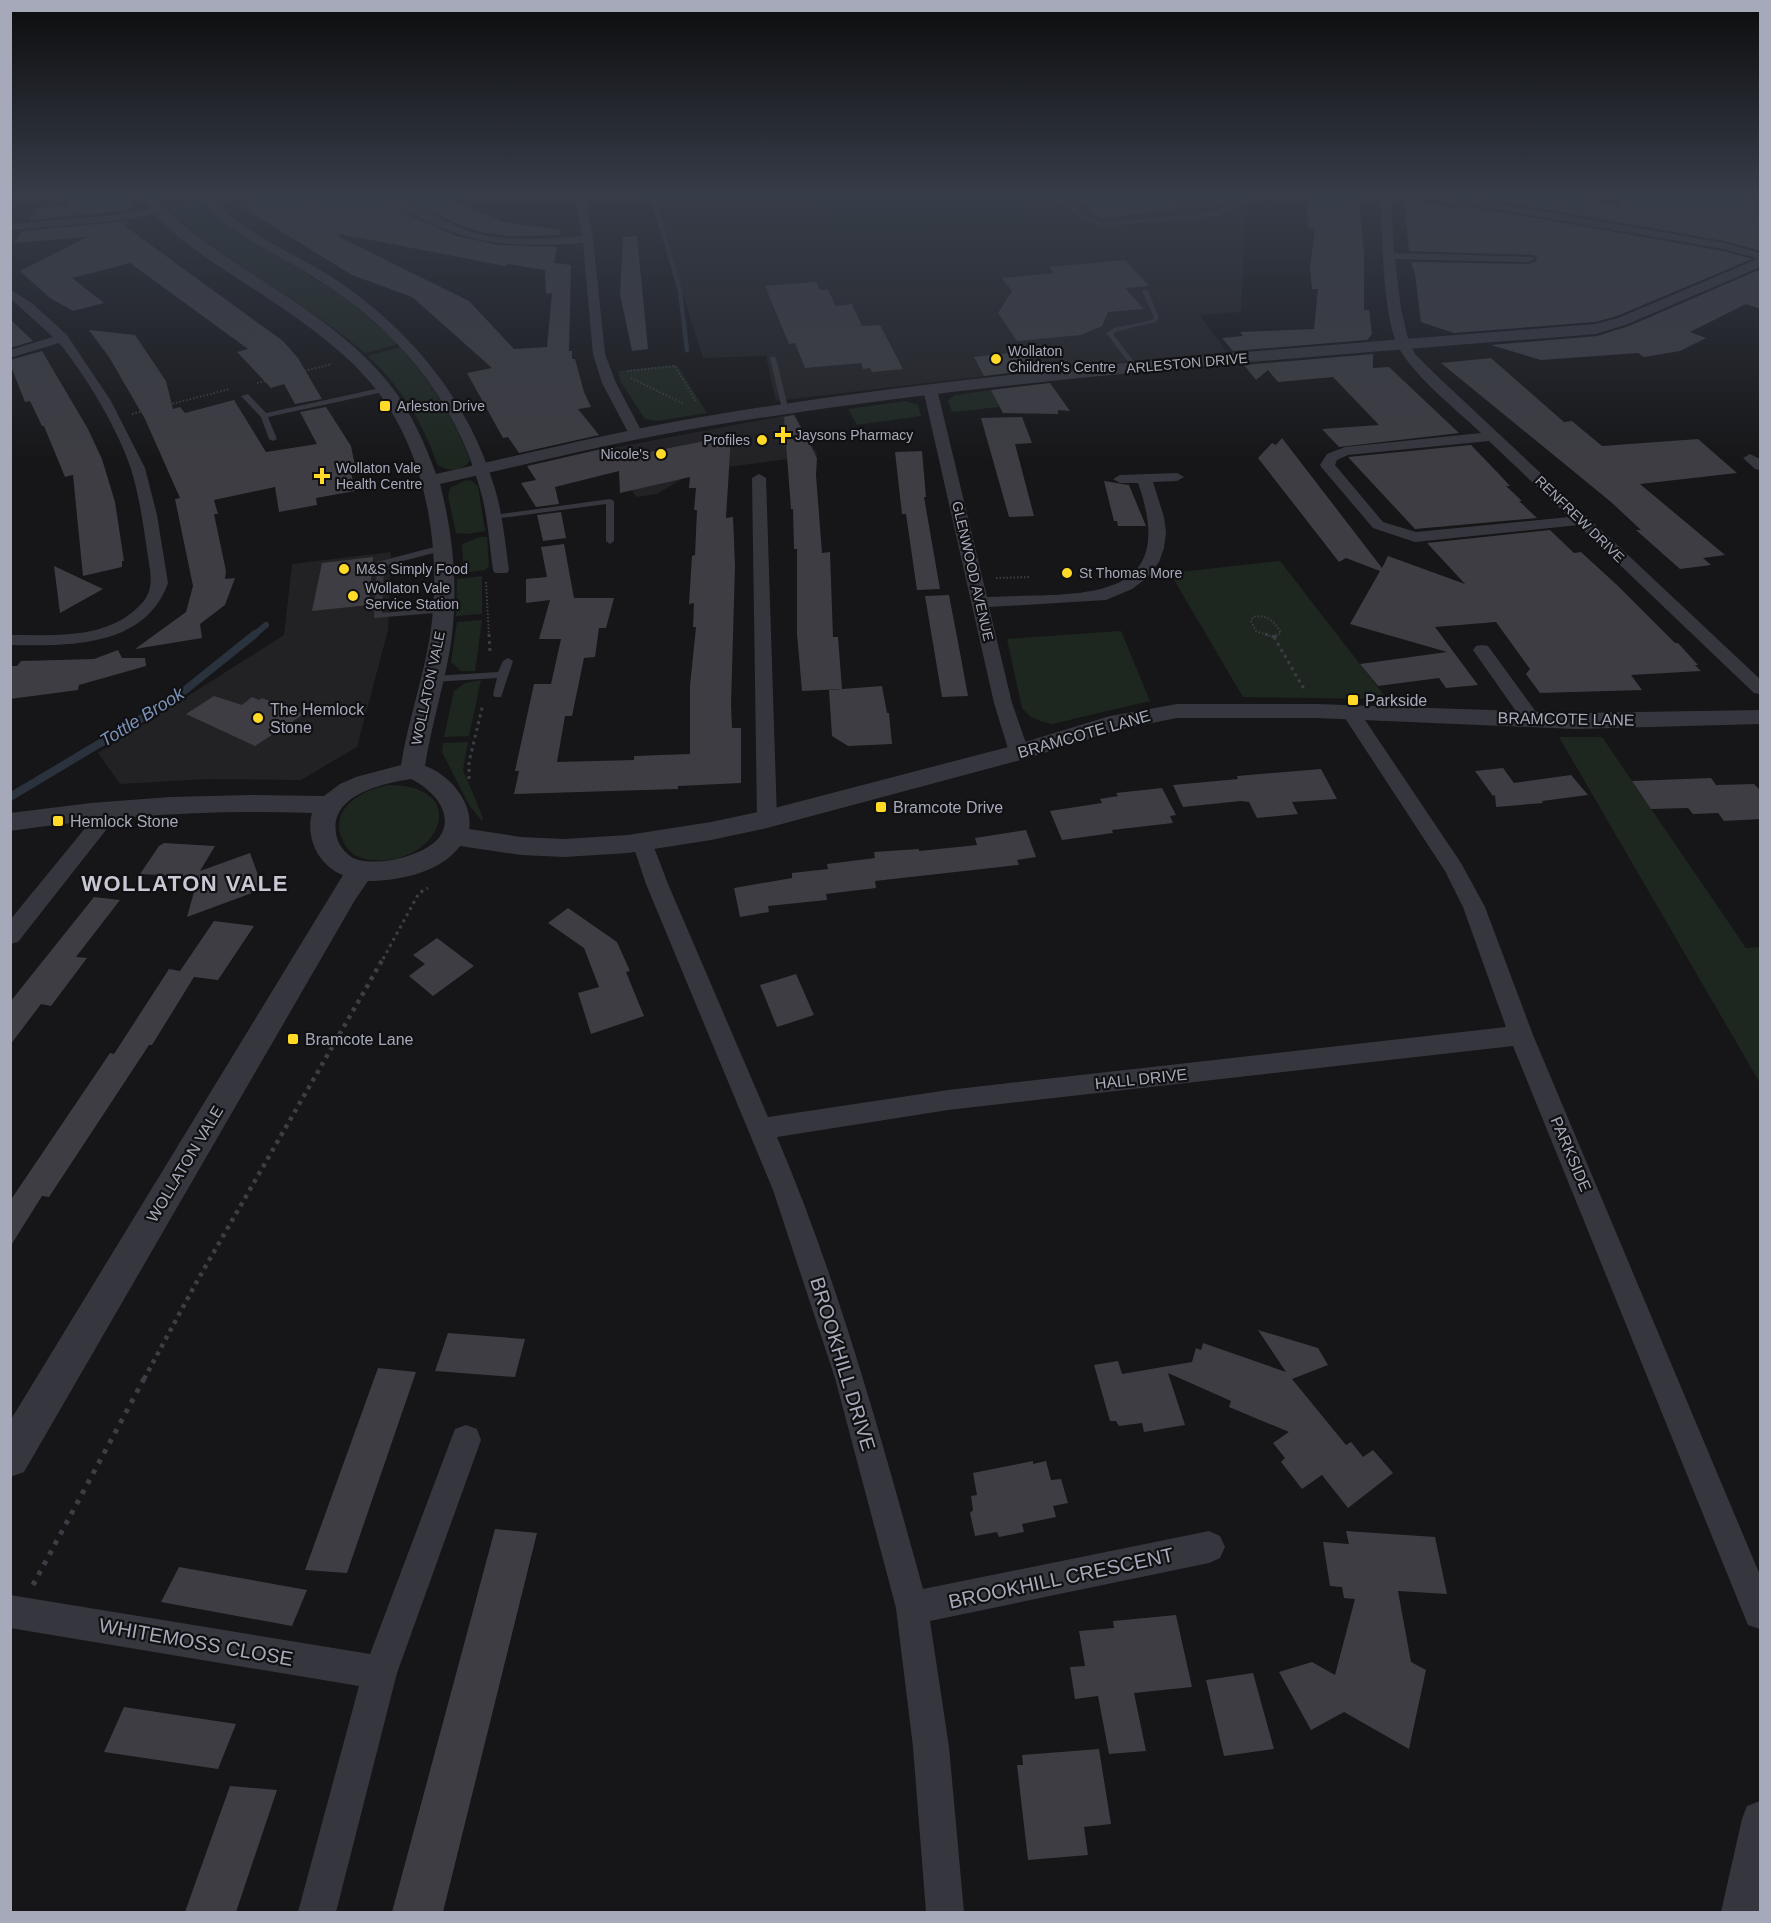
<svg xmlns="http://www.w3.org/2000/svg" width="1771" height="1923" viewBox="0 0 1771 1923" font-family="Arial,sans-serif">
  <style>
    .built { fill: #222225 }
    .green { fill: #1d2720 }
    .lines { fill: none; stroke-linecap: round; stroke-linejoin: round }
    .stream-far2 { stroke: #2a323d; stroke-width: 4.5 }
    .stream-far1 { stroke: #2a323d; stroke-width: 6 }
    .stream { stroke: #2a323d; stroke-width: 8 }
    .building { fill: #3d3d43; fill-rule: evenodd }
    .path-far3 { stroke: #3c3d45; stroke-width: 2; stroke-dasharray: 1.5 2; stroke-linecap: butt }
    .path-far2 { stroke: #3c3d45; stroke-width: 3; stroke-dasharray: 3 4; stroke-linecap: butt }
    .path-far1 { stroke: #3c3d45; stroke-width: 4.5; stroke-dasharray: 4 5; stroke-linecap: butt }
    .path { stroke: #3c3d45; stroke-width: 5; stroke-dasharray: 4.5 7; stroke-linecap: butt }
    .service { fill: #36363e; fill-rule: evenodd }
    .minor { fill: #36363e; fill-rule: evenodd }
    .tertiary { fill: #36363e; fill-rule: evenodd }
    .poi-dot { fill: #ffda27; stroke: #111113; stroke-width: 2 }
    .labels { text-anchor: middle; dominant-baseline: central; stroke-width: 4.5; stroke-linejoin: round; paint-order: stroke }
    .far-poi-label { font-size: 14px; fill: #a6a9b9; stroke: #111113; text-anchor: start }
    .far-street-label { font-size: 14px; fill: #a6a9b9; stroke: #111113 }
    .poi-label { font-size: 16px; fill: #a6a9b9; stroke: #111113; text-anchor: start }
    .street-label { font-size: 16px; fill: #a6a9b9; stroke: #111113 }
    .water-label { font-size: 18px; font-style: italic; fill: #7a91b8; stroke: #111113 }
    .near-street-label { font-size: 20px; fill: #a6a9b9; stroke: #111113 }
    .district-label { font-size: 22px; font-weight: bold; letter-spacing: 1.5px; fill: #c8c9d5; stroke: #111113 }
  </style>
  <rect width="100%" height="100%" fill="#161618"/>
  <path class="built" d="M651 194H1246L1241 312 1199 315 1227 352 1036 370 776 401 766 356 703 358Z
    M794 414 818 455 720 468 687 476 657 494 636 497 607 449Z
    M391 552 388 630 357 747 301 780 208 779 120 784 98 753 284 635 292 564Z"/>
  <path class="green" d="M818 194H1022L1043 222 837 237Z
    M198 201 236 230 347 299 399 344 365 353C304 301 229 265 171 212L178 210 174 206Z
    M400 347C430 381 455 418 470 461 462 471 447 473 437 464 423 422 400 386 368 356Z
    M677 365 707 413 657 421 645 419 621 382 618 371Z
    M992 390 1000 407 952 412 948 401 955 395Z
    M906 401 918 405 921 416 857 425 848 409Z
    M466 480 472 481 478 486 485 531 468 534 456 533 448 496 450 488Z
    M480 537H487L489 566 485 570 464 573 462 544Z
    M1280 561 1387 699 1243 697 1170 573Z
    M482 576V614L456 616 457 579Z
    M482 620 475 671H461L451 662 457 622Z
    M1121 631 1150 701 1052 724 1043 722 1031 717 1022 708 1007 639Z
    M481 680 469 736 444 737 454 691 465 683Z
    M1559 737H1602L1746 948 1760 947V1083Z
    M468 742 463 770 483 818 482 821 469 805 442 752 443 743Z
    M389 785C474 785 439 867 372 860 359 859 348 853 343 841 327 809 363 789 389 785Z"/>
  <g class="lines">
    <path class="stream-far2" d="M652 194 680 291 687 350"/>
    <path class="stream-far1" d="M253 636 266 625"/>
    <path class="stream" d="M10 797 174 699 255 634"/>
  </g>
  <path class="building" d="M67 194H135V195L131 210 29 220 37 208 69 205Z
    M285 194H306L316 202 348 194H379L415 218 457 236 497 245 557 247 554 263 571 265 569 351H572V359H575L584 392 591 407 578 409 599 435 519 453 508 437 503 438 467 373 492 368 419 303 412 297 352 275 237 204ZM340 234 505 266 508 264 545 270 546 294 552 293 547 347 514 349 469 301 339 237Z
    M395 194H437L503 222 560 230 559 235 509 236 481 232 457 224Z
    M1069 194H1175L1176 209 1100 219Z
    M1306 194H1358L1364 253V310H1369L1372 334 1367 340 1233 351 1222 338 1243 336 1240 332 1314 329 1318 289H1312L1310 268 1315 229 1308 228Z
    M1470 194H1522L1562 201 1565 197 1619 206 1621 194H1723L1761 204V251L1724 241 1469 196Z
    M1404 199 1458 209 1461 205 1723 251 1752 259 1617 316 1595 322 1454 333 1421 322 1415 274 1411 262 1529 264 1536 261 1537 257 1533 255 1409 251Z
    M128 221 126 227 283 341 298 358 322 399 295 404 284 384 271 388 237 352 248 349 130 263 72 278 104 303 73 311 50 298 20 271 87 237 14 243 22 231Z
    M637 236 648 349 632 351 620 294 623 237Z
    M1125 260 1149 286 1125 288 1144 309 1108 312 1102 326 1081 335 1017 341 998 313 1012 291 1002 278 1054 273 1049 267Z
    M1761 269V309L1746 304 1690 332 1706 338 1680 351 1644 357 1638 353 1541 360 1491 345 1597 336 1629 326Z
    M816 282 820 290H828L836 306 852 304 862 326 880 325 903 369 872 372 870 368 863 369 861 363 805 368 795 343 789 344 765 286Z
    M10 319 33 341 10 348Z
    M89 330 135 335 166 381 173 409 180 407 185 413 234 400 266 452 317 444 300 412 326 407 351 446 355 466 350 467 355 491 316 498 317 505 279 512 275 487 214 500 218 514H214L226 571 225 579 235 578 225 605 200 624 202 638 135 649 186 612 193 586 175 499 180 498 145 419 109 357Z
    M42 351 88 429 102 459 115 502 124 561H122V567L83 576 73 475 65 477 44 426H42L30 401 25 402 10 364V360Z
    M1026 351 1039 369 984 376 974 357Z
    M1373 354V368L1389 367 1459 433 1339 447 1322 429 1379 425 1333 377 1278 382 1268 370 1256 380 1244 365Z
    M1491 358 1564 422 1572 421 1602 446 1698 439 1737 473 1640 484 1725 555 1703 558 1711 565 1680 569 1636 530H1641L1611 502 1441 363Z
    M1050 383 1070 411 1058 410V414L1003 413 991 390Z
    M794 415 817 458 816 475 822 553 830 552 833 637H838L842 689 802 691 797 634V549H794L793 509H791L784 417Z
    M1022 417 1032 443 1015 444 1034 516 1009 517 981 418Z
    M731 436 726 518 733 517 735 566 731 704 732 728H741V783L678 786V789L514 794 519 771H515L534 684H551L561 639H539L550 600 526 603V579L547 577 541 547 564 544 574 598H614L606 628H599L595 657 584 658 572 716H565L557 762 634 760V756L690 754V686L696 627H693L694 603 689 604 692 556 695 555 697 510H694L696 488H689L690 477 620 493 619 471 555 487 559 504 536 507 521 483 536 480 527 466 610 447 618 458Z
    M1282 438 1382 568 1388 556 1465 584 1427 543 1550 530 1574 553 1581 552 1618 586 1675 643H1678L1698 665H1695L1701 671 1631 675 1642 690 1540 693 1526 674 1530 669 1496 622 1435 627 1478 685 1446 688 1439 678 1378 686 1360 664 1447 652 1350 624 1380 571 1346 558 1339 562 1258 458 1272 443 1276 445Z
    M1471 445 1499 474 1510 486H1506L1522 501H1519L1537 518 1415 529 1348 457Z
    M922 451 926 497H924L940 589 917 590 906 514H902L895 452Z
    M1104 481 1129 485 1146 526H1118L1117 521H1114Z
    M561 512 566 538 543 541 537 515Z
    M373 557 369 605 312 611 322 563Z
    M54 566 103 589 60 613Z
    M949 595 961 658 968 696 942 697 925 596Z
    M118 650 122 658H145L146 666 79 685 78 690 10 699V666H17L21 661 94 659Z
    M882 686 887 713H889L892 744 848 746 832 736 829 690Z
    M214 696 242 705 252 697 259 700 262 698 304 714 255 746 186 714Z
    M1503 768 1514 783 1571 775 1588 795 1542 801 1543 803 1496 807 1495 795 1493 796 1475 771Z
    M1321 769 1337 799 1292 802 1298 814 1257 818 1249 802 1241 801 1183 807 1173 785 1238 779 1237 776Z
    M1711 778 1716 785 1754 784 1761 791V819L1724 821 1718 813 1693 814 1688 808 1651 809 1632 781Z
    M1162 788 1176 815 1170 816 1173 823 1112 830 1113 833 1062 840 1050 811 1102 803 1100 799 1118 796 1116 793Z
    M1026 830 1036 857 1017 860 1019 865 875 881 876 888 826 894 827 900 768 906 769 912 740 917 734 888 792 878V873L828 869 827 864 875 858 874 852 919 849V851L977 845 975 838Z
    M164 843 215 846 200 871 250 853 263 889 187 917 199 874 197 877 140 874 159 846Z
    M94 897 120 900 76 957 87 958 51 1006 41 1004 10 1045V1002Z
    M568 908 617 942 630 971 626 972 644 1016 591 1034 578 993 599 987 584 948 548 923Z
    M214 921 254 926 218 980 194 977 152 1045H149L49 1197 42 1196 10 1247V1201L110 1053 114 1054 169 969 180 971Z
    M437 938 474 966 433 996 409 976 425 964 413 955Z
    M796 974 814 1015 777 1027 760 985Z
    M1258 1330 1318 1348 1328 1365 1292 1379 1346 1445 1351 1442 1363 1457 1373 1450 1393 1473 1348 1508 1322 1475 1302 1489 1281 1462 1285 1458 1273 1443 1289 1432 1229 1407 1231 1401 1168 1373 1185 1425 1144 1432 1142 1423 1119 1426 1116 1421H1110L1094 1365 1118 1361 1122 1374 1192 1362 1196 1348 1201 1350 1203 1343 1286 1372Z
    M448 1333 525 1339 515 1377 435 1371Z
    M378 1368 416 1372 347 1573 305 1570Z
    M1033 1461V1464L1046 1461 1051 1480 1061 1479 1068 1503 1053 1506 1056 1517 1022 1524 1024 1532 999 1537 997 1532 975 1536 970 1513 973 1510 971 1496 977 1495 973 1473Z
    M495 1529 537 1533 443 1912H392Z
    M1346 1531 1435 1537 1447 1594 1398 1591 1411 1662 1426 1670 1409 1749 1344 1712 1311 1730 1279 1672 1312 1662 1335 1675 1355 1599 1344 1598 1342 1587 1330 1586 1323 1542 1349 1544Z
    M179 1567 307 1590 292 1626 161 1602Z
    M1176 1615 1192 1687 1134 1693 1146 1751 1109 1754 1098 1696 1075 1699 1070 1667 1085 1666 1079 1631 1114 1628 1113 1621Z
    M1253 1673 1274 1749 1224 1756 1206 1680Z
    M124 1707 236 1724 218 1769 104 1752Z
    M1099 1749 1111 1824 1084 1827 1088 1855 1028 1860 1017 1765H1023L1022 1755Z
    M230 1786 277 1790 236 1912H185Z"/>
  <g class="lines">
    <path class="path-far3" d="M627 371 675 366 697 403
      M631 378 684 404
      M257 383 332 364
      M132 414 230 389
      M996 578 1031 577
      M486 582 489 636
      M1270 636 1256 631 1251 621 1253 617C1267 614 1274 621 1281 633L1276 636"/>
    <path class="path-far2" d="M489 634 490 653
      M1265 634 1274 637
      M1274 637 1304 689
      M1274 637 1279 634
      M469 779V762L483 704
      M383 959 419 893 428 888"/>
    <path class="path-far1" d="M144 1379 196 1283 384 957"/>
    <path class="path" d="M33 1585 145 1377"/>
    <path class="service" d="M1053 194H1060L1083 214 1102 223 1218 212 1225 207 1221 194H1227L1231 207 1220 216 1102 226 1079 216Z
      M1145 289 1148 291 1159 318 1156 322 1118 331 1113 334 1138 367 1135 369 1133 368 1106 333 1114 328 1152 320 1154 317 1142 291Z
      M773 356 776 358 789 411 782 409 770 358Z
      M385 387H388V391L268 417 277 439 273 441 269 439 261 417 241 396 248 394 266 413Z
      M610 499 614 501V541L610 544 606 541V504L494 519 490 517 494 515Z
      M442 545 446 548 445 550 384 566 382 613 444 607 449 610 447 612 374 618 377 562Z
      M508 658 513 661 501 697H495L493 695 497 678 433 682 428 679 433 676 498 672 503 661Z"/>
    <path class="minor" d="M196 194H207L210 197 227 194H249L215 203C247 234 289 251 327 274 407 325 468 397 495 489 503 515 505 543 509 570L507 573H495L493 570C489 543 488 515 480 489 455 398 395 327 315 278 274 252 227 233 196 194Z
      M381 194C404 194 441 221 466 230 503 243 543 239 582 236L575 194H585L593 239 605 354 616 383 643 434 641 437 636 438 629 434 602 383 593 354 583 243C520 247 474 247 416 216 405 210 391 203 381 194Z
      M1381 194H1391L1394 253 1533 257 1535 259 1529 262 1395 259 1401 309 1409 343 1415 354 1434 373 1760 679V694L1754 693 1578 525 1415 542 1373 528 1322 468 1320 465 1327 454 1345 447 1481 433C1456 409 1418 380 1400 350 1382 319 1382 232 1381 194ZM1489 441 1569 517 1416 532 1383 522 1335 465 1337 460 1348 455Z
      M1421 194H1445L1724 243 1760 253V259L1723 249 1426 197Z
      M156 208 160 209V213L115 221 10 230V224L115 215Z
      M10 289 33 304 67 335 111 401 145 468 157 515 168 583C145 648 68 646 10 645V635C56 635 110 640 143 602 156 586 149 568 147 550 143 523 139 495 131 469 119 431 85 374 59 343L10 358V350L53 337 10 298Z
      M930 385 937 389 987 597C1072 592 1183 610 1138 483H1120L1113 479 1120 475 1177 473 1184 477 1177 481 1153 482 1164 517 1166 533 1164 548 1159 562 1147 578 1132 589 1106 600 989 607 1012 703 1029 752 1026 756 1019 758 1012 756 1009 752 994 703 923 389Z
      M1750 454 1760 459V470L1755 469 1743 458Z
      M759 474 766 478 777 819 774 824 767 826 760 824 757 819 752 478Z
      M1482 645 1488 646 1539 716 1541 720 1539 724H1525L1473 650 1476 646Z
      M1350 706 1357 708 1461 863 1485 907 1533 1035 1760 1575V1629L1748 1625 1513 1046 948 1110 777 1137C839 1283 881 1437 923 1589L1209 1531 1220 1536 1225 1547 1220 1558 1209 1563 930 1621 949 1747 964 1912H926L913 1747 896 1608 835 1378 773 1190 646 884 632 842 635 837 642 835 649 837 652 842 668 884 768 1117 948 1090 1506 1027 1463 907 1445 871 1341 712 1343 708Z
      M108 802 115 804 118 809 106 830 18 942 10 944V920L91 821 101 804Z
      M466 1425 477 1429 481 1440 397 1673 336 1912H298L359 1686 10 1628V1595L370 1654 455 1429Z
      M1760 1801 1759 1912H1721L1742 1819 1747 1806Z"/>
    <path class="tertiary" d="M137 194H150C218 266 316 300 381 374 407 403 423 438 436 474 526 454 616 431 707 416 1000 367 1298 348 1595 324L1618 318 1760 258V267L1628 324 1596 334C1300 358 1003 378 709 426 618 441 529 464 440 484 454 538 459 594 450 649 443 689 431 727 425 766 449 774 474 803 469 829L521 837 564 839 628 835 711 822 767 810 1012 746 1110 716 1177 704H1316L1576 713 1760 710V724L1576 729 1316 718H1177L1117 730 1028 758 767 828 711 840 628 853 564 857 521 855 460 846C441 872 400 881 368 881L355 900 24 1472 10 1477V1421L343 875C319 866 305 838 312 813 211 809 111 816 10 831V813L91 803 170 797 250 795 324 796 340 784 356 777 401 765C408 721 423 679 430 636 443 551 427 449 370 382 347 355 319 334 291 314 239 277 176 246 137 194ZM411 779C430 788 453 810 442 833 431 855 381 866 359 860 349 858 340 848 337 838 326 796 380 784 411 779Z"/>
  </g>
  <linearGradient id="sky" x2="0" y2="1"><stop stop-color="#0c0c0d"/><stop offset="0.42" stop-color="#363c48"/><stop offset="1" stop-color="#363c48" stop-opacity="0"/></linearGradient>
  <rect width="1771" height="463" fill="url(#sky)"/>
  <g class="poi-dot">
    <circle cx="996" cy="359" r="6"/>
    <rect x="379" y="400" width="12" height="12" rx="3"/>
    <path d="M780 426h6v6h6v6h-6v6h-6v-6h-6v-6h6z"/>
    <circle cx="762" cy="440" r="6"/>
    <circle cx="661" cy="454" r="6"/>
    <path d="M319 467h6v6h6v6h-6v6h-6v-6h-6v-6h6z"/>
    <circle cx="344" cy="569" r="6"/>
    <circle cx="1067" cy="573" r="6"/>
    <circle cx="353" cy="596" r="6"/>
    <rect x="1347" y="694" width="12" height="12" rx="3"/>
    <circle cx="258" cy="718" r="6"/>
    <rect x="875" y="801" width="12" height="12" rx="3"/>
    <rect x="52" y="815" width="12" height="12" rx="3"/>
    <rect x="287" y="1033" width="12" height="12" rx="3"/>
  </g>
  <g class="labels">
    <g class="far-poi-label">
      <text x="1008" y="351">Wollaton<tspan x="1008" dy="16">Children's Centre</tspan></text>
      <text x="397" y="406">Arleston Drive</text>
      <text x="795" y="435">Jaysons Pharmacy</text>
      <text x="750" y="440" text-anchor="end">Profiles</text>
      <text x="649" y="454" text-anchor="end">Nicole's</text>
      <text x="336" y="468">Wollaton Vale<tspan x="336" dy="16">Health Centre</tspan></text>
      <text x="356" y="569">M&amp;S Simply Food</text>
      <text x="1079" y="573">St Thomas More</text>
      <text x="365" y="588">Wollaton Vale<tspan x="365" dy="16">Service Station</tspan></text>
    </g>
    <g class="far-street-label">
      <text transform="translate(1187 363) rotate(-5)">ARLESTON DRIVE</text>
      <text transform="translate(1580 519) rotate(44)">RENFREW DRIVE</text>
      <text transform="translate(973 571) rotate(77)">GLENWOOD AVENUE</text>
      <text transform="translate(428 688) rotate(-78)">WOLLATON VALE</text>
    </g>
    <g class="poi-label">
      <text x="1365" y="700">Parkside</text>
      <text x="270" y="709">The Hemlock<tspan x="270" dy="18">Stone</tspan></text>
      <text x="893" y="807">Bramcote Drive</text>
      <text x="70" y="821">Hemlock Stone</text>
      <text x="305" y="1039">Bramcote Lane</text>
    </g>
    <g class="street-label">
      <text transform="translate(1566 719) rotate(1)">BRAMCOTE LANE</text>
      <text transform="translate(1084 734) rotate(-16)">BRAMCOTE LANE</text>
      <text transform="translate(1141 1079) rotate(-6)">HALL DRIVE</text>
      <text transform="translate(1571 1154) rotate(67)">PARKSIDE</text>
      <text transform="translate(185 1164) rotate(-59)">WOLLATON VALE</text>
    </g>
    <g class="water-label">
      <text transform="translate(142 717) rotate(-32)">Tottle Brook</text>
    </g>
    <g class="near-street-label">
      <text transform="translate(843 1364) rotate(73)">BROOKHILL DRIVE</text>
      <text transform="translate(1061 1578) rotate(-12)">BROOKHILL CRESCENT</text>
      <text transform="translate(196 1642) rotate(10)">WHITEMOSS CLOSE</text>
    </g>
    <g class="district-label">
      <text x="185" y="883">WOLLATON VALE</text>
    </g>
  </g>
  <rect width="1771" height="1923" fill="none" stroke="#a6a9b9" stroke-width="24"/>
</svg>
